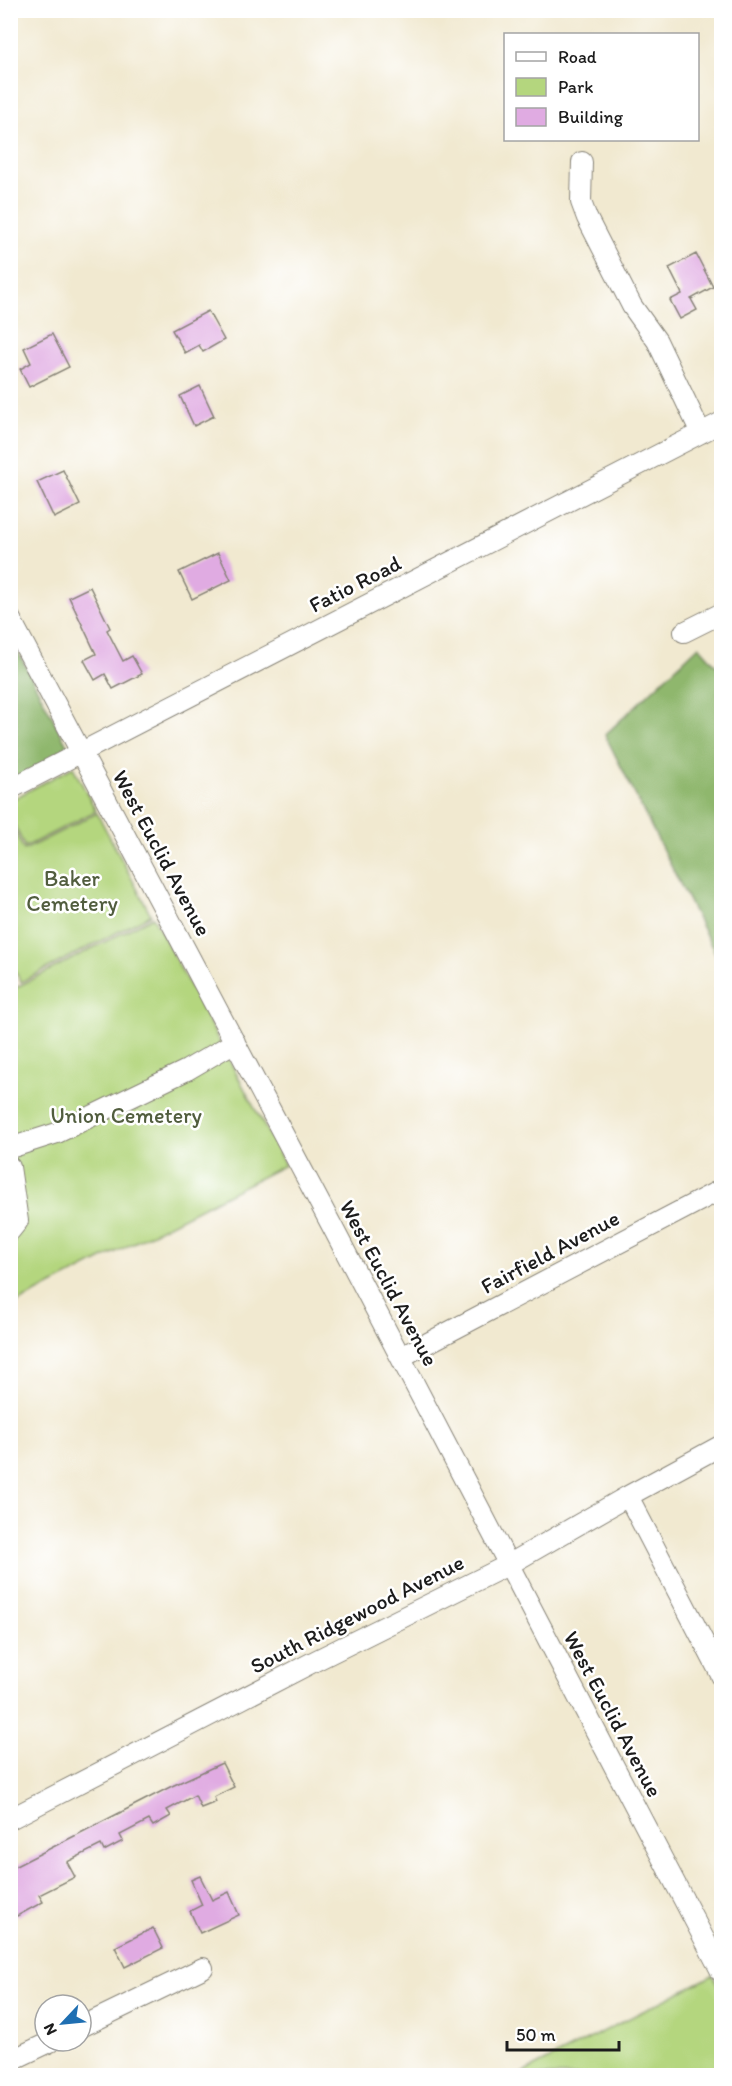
<svg xmlns="http://www.w3.org/2000/svg" width="732" height="2086" viewBox="0 0 732 2086" font-family="Itim,sans-serif">
  <style>
    .green { fill: #b4d67e; stroke: #68794d; stroke-width: 1.5 }
    .forest { fill: #8fb76d; stroke: #566a44; stroke-width: 1.5 }
    .building { fill: #e0abe2 }
    .lines { fill: none; stroke-linecap: round; stroke-linejoin: round }
    .minor-casing { stroke: #868276; stroke-width: 22 }
    .minor { stroke: #fff; stroke-width: 20 }
    .labels { text-anchor: middle; dominant-baseline: central; stroke-width: 5; stroke-linejoin: round; paint-order: stroke }
    .street-label { font-size: 22px; fill: #1c1c1c; stroke: #fff }
    .park-label { font-size: 22px; fill: #515d3e; stroke: #fff }
  </style>
  <rect width="100%" height="100%" fill="#fff"/>
  <filter id="ink" filterUnits="userSpaceOnUse"><feTurbulence type="fractalNoise" baseFrequency=".0167" numOctaves="2"/><feDisplacementMap in="SourceGraphic" scale="12" xChannelSelector="R" yChannelSelector="G"/><feConvolveMatrix kernelMatrix="1 2 1 2 8 2 1 2 1" color-interpolation-filters="sRGB"/></filter>
  <filter id="wash" filterUnits="userSpaceOnUse"><feTurbulence type="fractalNoise" baseFrequency=".008" numOctaves="4" result="noise"/><feDisplacementMap in="SourceGraphic" scale="24" xChannelSelector="R" yChannelSelector="G"/><feGaussianBlur stdDeviation="1.35" result="paint"/><feColorMatrix in="noise" values="0 0 0 0 0 0 0 0 0 0 0 0 0 0 0 0 0 1.4 0 .05"/><feComposite in="paint" operator="in"/></filter>
  <g filter="url(#wash)">
    <rect width="100%" height="100%" fill="#f1e9d0"/>
    <path class="green" d="M73 767 96 811 25 847 11 818V800Z
      M97 813 151 915 21 982 11 963V824L24 850Z
      M153 917 285 1165 11 1306V990Z
      M713 1975 721 1991V2075L517 2076Z"/>
    <path class="forest" d="M10 637 75 760 10 793Z
      M699 646 721 671V965L605 735Z"/>
    <g id="blocks">
      <path class="building" d="M696 254 713 287 691 299 697 310 680 319 670 300 682 294 669 268Z
        M208 311 224 340 203 352 199 345 185 353 172 330Z
        M52 334 69 367 29 387 20 369 31 363 24 348Z
        M200 386 214 416 194 426 180 396Z
        M63 470 80 505 54 518 37 482Z
        M218 553 231 580 192 599 179 572Z
        M90 587 110 628 107 630 123 661 132 656 142 674 113 689 105 674 95 680 84 660 96 654 69 597Z
        M222 1763 234 1787 214 1797 216 1802 201 1808 195 1795 167 1810 171 1816 153 1826 149 1820 120 1835 123 1841 104 1851 101 1845 67 1862 75 1877 39 1895 43 1902 17 1916 10 1903V1869L172 1786Z
        M200 1876 212 1900 229 1892 239 1915 200 1933 190 1911 202 1905 191 1880Z
        M153 1928 163 1948 125 1967 115 1947Z"/>
    </g>
  </g>
  <g filter="url(#ink)">
    <use href="#blocks" fill-opacity="0" stroke="#868276" stroke-width="1.5"/>
    <g class="lines">
      <defs>
        <path id="minor" d="M582 162 581 202 587 218 632 306 657 341 701 433
          M10 618 333 1228 722 1973
          M684 632 722 613
          M10 789 722 422
          M10 1148 57 1133 187 1070 235 1042
          M10 1167 18 1221 10 1231
          M401 1357 722 1189
          M628 1496 722 1677
          M10 1819 317 1660 508 1565 628 1496 722 1445
          M81 2027 203 1968
          M10 2061 52 2041"/>
      </defs>
      <use href="#minor" class="minor-casing"/>
      <use href="#minor" class="minor"/>
    </g>
  </g>
  <g class="labels">
    <g class="street-label">
      <text transform="translate(355 584) rotate(-27)">Fatio Road</text>
      <text transform="translate(162 853) rotate(62)">West Euclid Avenue</text>
      <text transform="translate(550 1252) rotate(-28)">Fairfield Avenue</text>
      <text transform="translate(389 1283) rotate(62)">West Euclid Avenue</text>
      <text transform="translate(357 1614) rotate(-27)">South Ridgewood Avenue</text>
      <text transform="translate(613 1714) rotate(62)">West Euclid Avenue</text>
    </g>
    <g class="park-label">
      <text x="72" y="878">Baker<tspan x="72" dy="25">Cemetery</tspan></text>
      <text x="126" y="1115">Union Cemetery</text>
    </g>
  </g>
  <rect width="732" height="2086" fill="none" stroke="#fff" stroke-width="36"/>
  <rect x="504" y="33" width="195" height="108" fill="#ffffff" stroke="#a4a4a4" stroke-width="1.5"/>
  <rect x="516" y="52" width="30" height="9" fill="#ffffff" stroke="#a4a4a4" stroke-width="1.5"/>
  <text x="558" y="63" font-size="18" fill="#1c1c1c">Road</text>
  <rect x="516" y="78" width="30" height="18" fill="#b4d67e" stroke="#a4a4a4" stroke-width="1.5"/>
  <text x="558" y="93" font-size="18" fill="#1c1c1c">Park</text>
  <rect x="516" y="108" width="30" height="18" fill="#e0abe2" stroke="#a4a4a4" stroke-width="1.5"/>
  <text x="558" y="123" font-size="18" fill="#1c1c1c">Building</text>
  <g transform="translate(63 2023) rotate(244)"><circle r="28" fill="#ffffff" stroke="#a4a4a4" stroke-width="1.5"/>
  <path d="M0-4.5L10 22L0 15L-10 22Z" fill="#1f6fb2"/>
  <text y="-9" font-size="16" font-weight="bold" text-anchor="middle" fill="#1c1c1c">N</text>
  </g>
  <path d="M507 2041v9h112v-9" fill="none" stroke="#1c1c1c" stroke-width="3"/>
  <text x="516" y="2041" font-size="18" fill="#1c1c1c" stroke="#ffffff" stroke-width="4.5" paint-order="stroke">50 m</text>
</svg>
